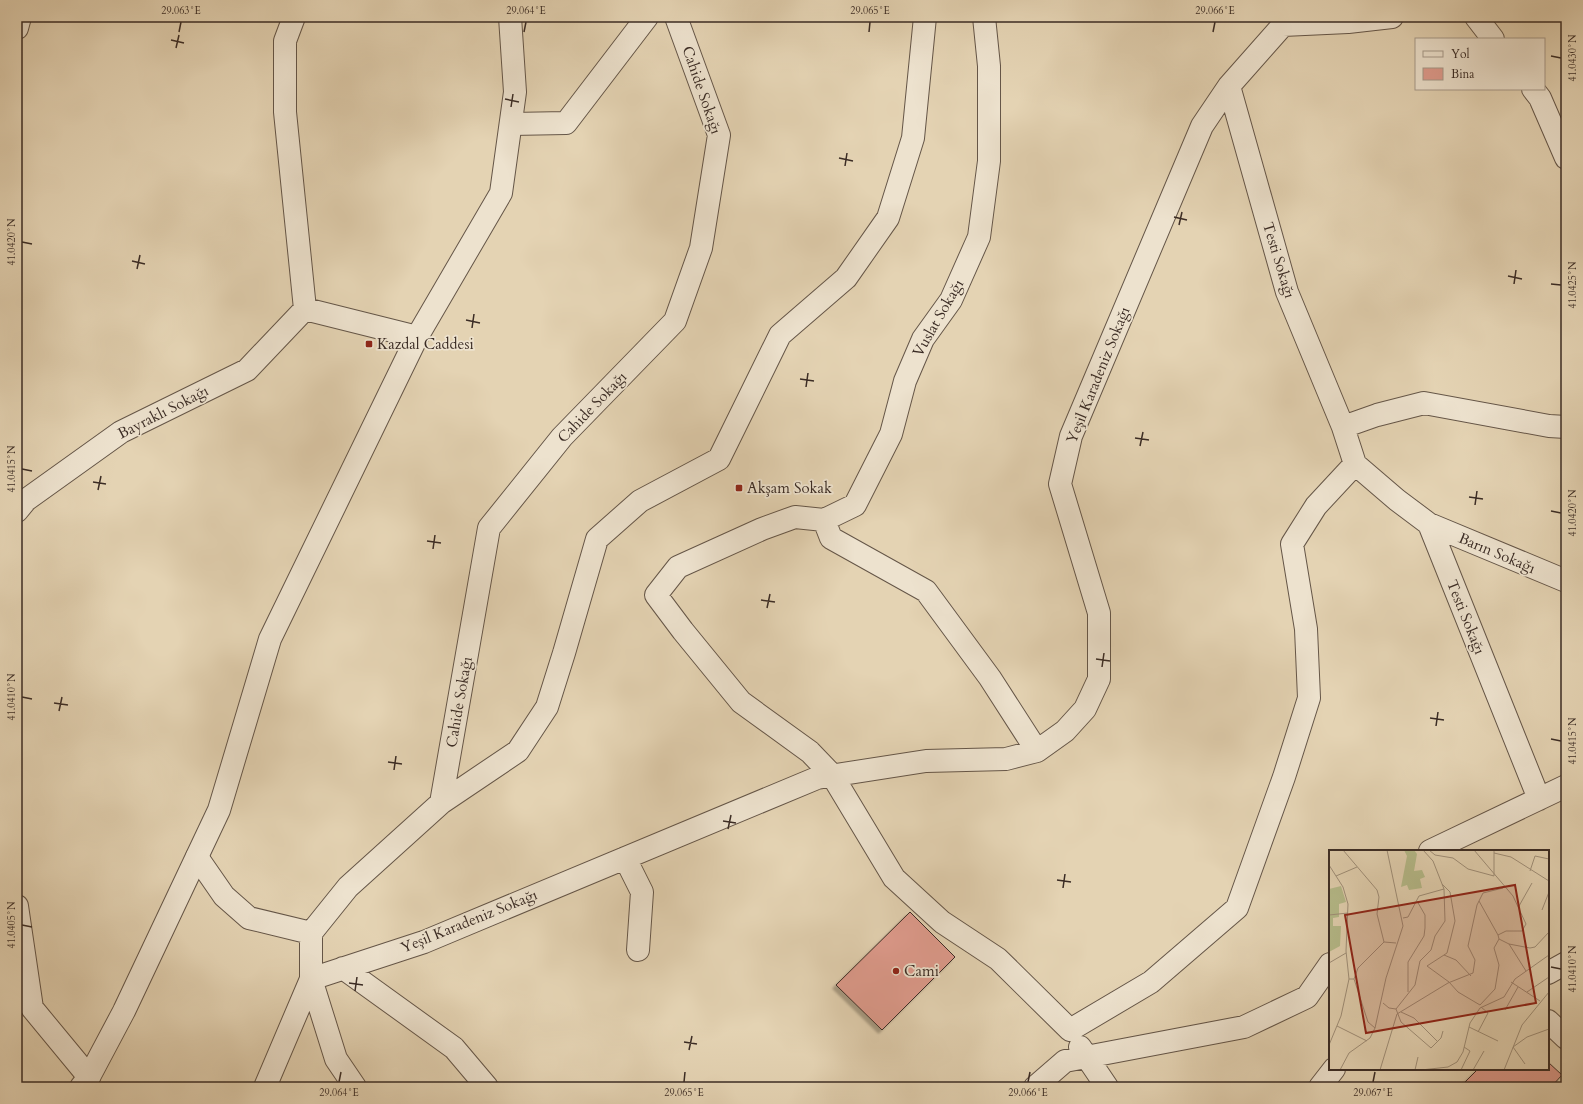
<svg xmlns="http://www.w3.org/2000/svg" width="1583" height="1104" viewBox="0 0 1583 1104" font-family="Cardo,serif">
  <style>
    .building { fill: #df9b8d; stroke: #3b2c25; filter: url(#shadow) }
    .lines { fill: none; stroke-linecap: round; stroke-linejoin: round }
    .minor-casing { stroke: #655648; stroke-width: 24 }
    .tertiary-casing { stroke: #655648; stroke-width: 24 }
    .minor { stroke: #ede2ce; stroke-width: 22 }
    .tertiary { stroke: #ede2ce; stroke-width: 22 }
    .ticks { fill: none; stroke: #3b2c25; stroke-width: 1.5 }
    .poi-dot { fill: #8f2418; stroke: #ede2ce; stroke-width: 1.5 }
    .labels { text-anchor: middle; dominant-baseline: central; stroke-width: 3.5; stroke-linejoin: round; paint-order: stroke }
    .street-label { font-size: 15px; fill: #3b2c25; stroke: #ede2ce }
    .poi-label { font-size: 15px; fill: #3b2c25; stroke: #ede2ce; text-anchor: start }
    .inset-road { fill: none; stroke: #a0907a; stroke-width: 1 }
    .view { fill: #8f2418; fill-opacity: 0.15; stroke: #8f2418; stroke-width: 2 }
    .inset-edge { fill: none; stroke: #3b2c25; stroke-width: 2 }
    .neatline { fill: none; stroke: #3b2c25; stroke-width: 1.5 }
    .ticks-label { font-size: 10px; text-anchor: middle; fill: #3b2c25 }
  </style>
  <defs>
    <filter id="shadow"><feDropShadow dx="-3.5" dy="3.5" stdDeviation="1" flood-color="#0004"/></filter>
  </defs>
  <rect width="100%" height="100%" fill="#e4d3b3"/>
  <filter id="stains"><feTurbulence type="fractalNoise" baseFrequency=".005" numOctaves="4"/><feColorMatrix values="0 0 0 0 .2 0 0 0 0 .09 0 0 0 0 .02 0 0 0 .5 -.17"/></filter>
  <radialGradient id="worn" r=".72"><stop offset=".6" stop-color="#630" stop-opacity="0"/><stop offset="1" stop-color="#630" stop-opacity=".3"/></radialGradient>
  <path class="building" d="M910 912 955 957 882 1030 836 985Z
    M1548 1062 1562 1075 1551 1087H1460L1478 1069H1548Z"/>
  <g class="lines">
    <defs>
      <path id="minor" d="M294 17 285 41V112L305 309 417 337
        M1476 17 1493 39
        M17 28 20 17
        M1229 86 1287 292 1343 427
        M1533 89 1540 98 1566 158
        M511 124 566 123 647 17
        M1355 464 1397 500 1429 524 1539 799
        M1355 464 1343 427 1377 415 1424 403 1549 426 1566 427
        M17 511 26 500 121 432 247 370 305 309
        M824 520 855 505 891 434 905 381 923 339 951 300 979 237 989 161V66L984 17
        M1429 524 1566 581
        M1037 751 990 678 926 591 831 538 824 520 795 517 762 529 678 567 656 595 683 631 741 702 810 752 832 775 894 878 942 922 998 959 1070 1030 1151 982 1237 908 1284 777 1309 698 1306 629 1292 544 1316 506 1355 464
        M441 803 489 528 562 437 675 321 701 248 719 135 676 17
        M1430 851 1566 786
        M197 857 224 896 249 918 311 933
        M625 858 642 892 638 950
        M17 906 32 1008 89 1077
        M343 968 454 1048 487 1087
        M1548 973 1566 963
        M311 979 424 942 817 778 926 761 1006 759 1037 751 1065 731 1085 709 1099 679V613L1060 484 1071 436 1202 126 1229 86 1283 25 1348 22 1392 17
        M1548 1021 1566 1038
        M1080 1047 1107 1087
        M265 1087 311 979
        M355 1087 336 1059 311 979V933L348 887 441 803 518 751 547 707 564 653 597 539 640 501 719 459 780 335 846 278 888 218 913 138 925 17
        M1035 1087 1065 1061 1244 1027 1307 997 1330 964
        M1320 1087 1334 1069"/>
      <path id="tertiary" d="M81 1087 89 1077 124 1011 219 810 270 639 417 337 501 193 515 92 510 17"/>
    </defs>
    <use href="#minor" class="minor-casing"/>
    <use href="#tertiary" class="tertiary-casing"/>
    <use href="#minor" class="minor"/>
    <use href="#tertiary" class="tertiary"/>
  </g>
  <path class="ticks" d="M179 32 181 22M524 32 526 22M869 32 870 22M1213 32 1215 22M171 40 184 43M176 48 179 35M1551 56 1561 58M505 99 519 102M511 107 513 94M839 158 853 161M845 166 847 153M1174 217 1187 220M1179 225 1182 212M22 242 32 244M132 261 145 264M137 269 140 255M1508 276 1522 279M1514 284 1516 270M1551 284 1561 285M466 320 480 323M472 328 474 314M800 379 814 381M806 387 808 373M1135 438 1149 440M1140 446 1143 432M22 469 32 471M93 482 106 484M98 490 101 476M1469 497 1483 499M1475 505 1477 491M1551 511 1561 513M427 541 441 543M433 549 435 535M761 600 775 602M767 608 770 594M1096 659 1110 661M1102 667 1104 653M22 697 32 699M54 703 68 705M59 711 62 697M1430 718 1444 720M1436 726 1438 712M1551 739 1561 741M388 762 402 764M394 770 396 756M723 821 736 823M728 829 731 815M1057 880 1071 882M1063 888 1065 874M22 925 32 927M1551 967 1561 969M349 983 363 985M355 991 357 977M684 1042 697 1044M689 1050 692 1036M339 1082 341 1072M684 1082 685 1072M1028 1082 1030 1072M1373 1082 1375 1072"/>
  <g class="poi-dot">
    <rect x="365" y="340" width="8" height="8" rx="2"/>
    <rect x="735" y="484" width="8" height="8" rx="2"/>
    <circle cx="896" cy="971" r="4"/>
  </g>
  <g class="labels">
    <g class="street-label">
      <text transform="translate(702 90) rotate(71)">Cahide Sokağı</text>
      <text transform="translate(1279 260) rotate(73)">Testi Sokağı</text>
      <text transform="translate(938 318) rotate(-60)">Vuslat Sokağı</text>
      <text transform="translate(1098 375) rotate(-68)">Yeşil Karadeniz Sokağı</text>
      <text transform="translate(592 407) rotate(-46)">Cahide Sokağı</text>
      <text transform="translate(163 412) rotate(-27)">Bayraklı Sokağı</text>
      <text transform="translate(1497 553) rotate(23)">Barın Sokağı</text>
      <text transform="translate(1466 617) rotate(68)">Testi Sokağı</text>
      <text transform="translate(459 702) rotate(-80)">Cahide Sokağı</text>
      <text transform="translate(469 921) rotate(-22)">Yeşil Karadeniz Sokağı</text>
    </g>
    <g class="poi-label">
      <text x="377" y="344">Kazdal Caddesi</text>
      <text x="747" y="488">Akşam Sokak</text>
      <text x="904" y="971">Cami</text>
    </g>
  </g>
  <g transform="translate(1329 850)">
    <rect width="220" height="220" fill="#e4d3b3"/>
    <path d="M75 0H85L88 4 85 21 93 20 96 27 91 29 93 38 80 40 78 35 72 37 78 6ZM12 36 17 52 10 54V67L4 68V76H12L11 96 0 102V39Z" fill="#b6bc8b"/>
    <path class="inset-road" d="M14 0 48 40 50 47 48 64 55 92 67 93M94 0 104 11 115 39 116 71 106 86 102 100 91 111 86 135 67 159 72 172 102 198 112 188 114 181M100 0 106 5 124 8 139 19 165 26V0M165 3 182 7 220 31M0 15 14 37 19 54 17 101 20 129 12 166 0 195M201 21 206 6 220 9M7 26 28 17M113 34 121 42 126 71 118 103 115 105M150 51 169 85M190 56 203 33M213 60 220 42M0 65 19 63M74 68 79 67 90 46 115 39M170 89 180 94 197 121M180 94 201 98 206 97 220 82M0 113 17 103M142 126 127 110 115 105 98 116 120 132 129 142 151 155 166 139 170 115 165 98 170 89 169 85 177 81H193L197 74 184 46 145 0M20 129H25L39 172 46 178M25 129 29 118 55 92M182 132 211 151M79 142V112L95 86 96 78V65L88 51M198 142 220 127M54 153 60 158 67 159M176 160 189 137M72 162 85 168 109 192M68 164 119 133 144 123 146 110 139 96 148 55 154 43 174 38M8 176 38 191M140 177 169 191M149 182 159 163 152 157M196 214 184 197 198 187 220 179M11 220 20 203 41 188 46 178 57 128 74 76 58 0M51 220 68 164M86 220 89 207M92 220 119 217 128 212 134 202 141 173 151 158 175 147 186 129 220 105M132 220 141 201 135 197M144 220 155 201M175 220 193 175 220 142"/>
    <path class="view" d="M186 35 207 153 37 183 16 65Z"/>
    <rect width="220" height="220" class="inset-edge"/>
  </g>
  <rect width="1583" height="1104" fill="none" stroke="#e4d3b3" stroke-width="44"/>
  <rect x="1415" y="38" width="130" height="52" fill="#ede2ce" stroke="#a6998a"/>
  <rect x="1423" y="51" width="20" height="6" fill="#ede2ce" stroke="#a6998a"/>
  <text x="1451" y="58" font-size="12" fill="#3b2c25">Yol</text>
  <rect x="1423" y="68" width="20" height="12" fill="#df9b8d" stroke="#a6998a"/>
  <text x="1451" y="78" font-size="12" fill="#3b2c25">Bina</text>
  <rect x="22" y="22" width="1539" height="1060" class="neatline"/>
  <g class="ticks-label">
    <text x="181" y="14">29.063°E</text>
    <text x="526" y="14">29.064°E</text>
    <text x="870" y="14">29.065°E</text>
    <text x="1215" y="14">29.066°E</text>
    <text transform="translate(1572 58) rotate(-90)" y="4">41.0430°N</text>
    <text transform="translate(11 242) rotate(-90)" y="4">41.0420°N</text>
    <text transform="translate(1572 285) rotate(-90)" y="4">41.0425°N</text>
    <text transform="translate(11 469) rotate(-90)" y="4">41.0415°N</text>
    <text transform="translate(1572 513) rotate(-90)" y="4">41.0420°N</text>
    <text transform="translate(11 697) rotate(-90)" y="4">41.0410°N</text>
    <text transform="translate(1572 741) rotate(-90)" y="4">41.0415°N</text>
    <text transform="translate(11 925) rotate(-90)" y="4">41.0405°N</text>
    <text transform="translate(1572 969) rotate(-90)" y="4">41.0410°N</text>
    <text x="339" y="1096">29.064°E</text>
    <text x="684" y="1096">29.065°E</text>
    <text x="1028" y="1096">29.066°E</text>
    <text x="1373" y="1096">29.067°E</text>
  </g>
  <rect width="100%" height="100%" filter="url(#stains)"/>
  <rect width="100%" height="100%" fill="url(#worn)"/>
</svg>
